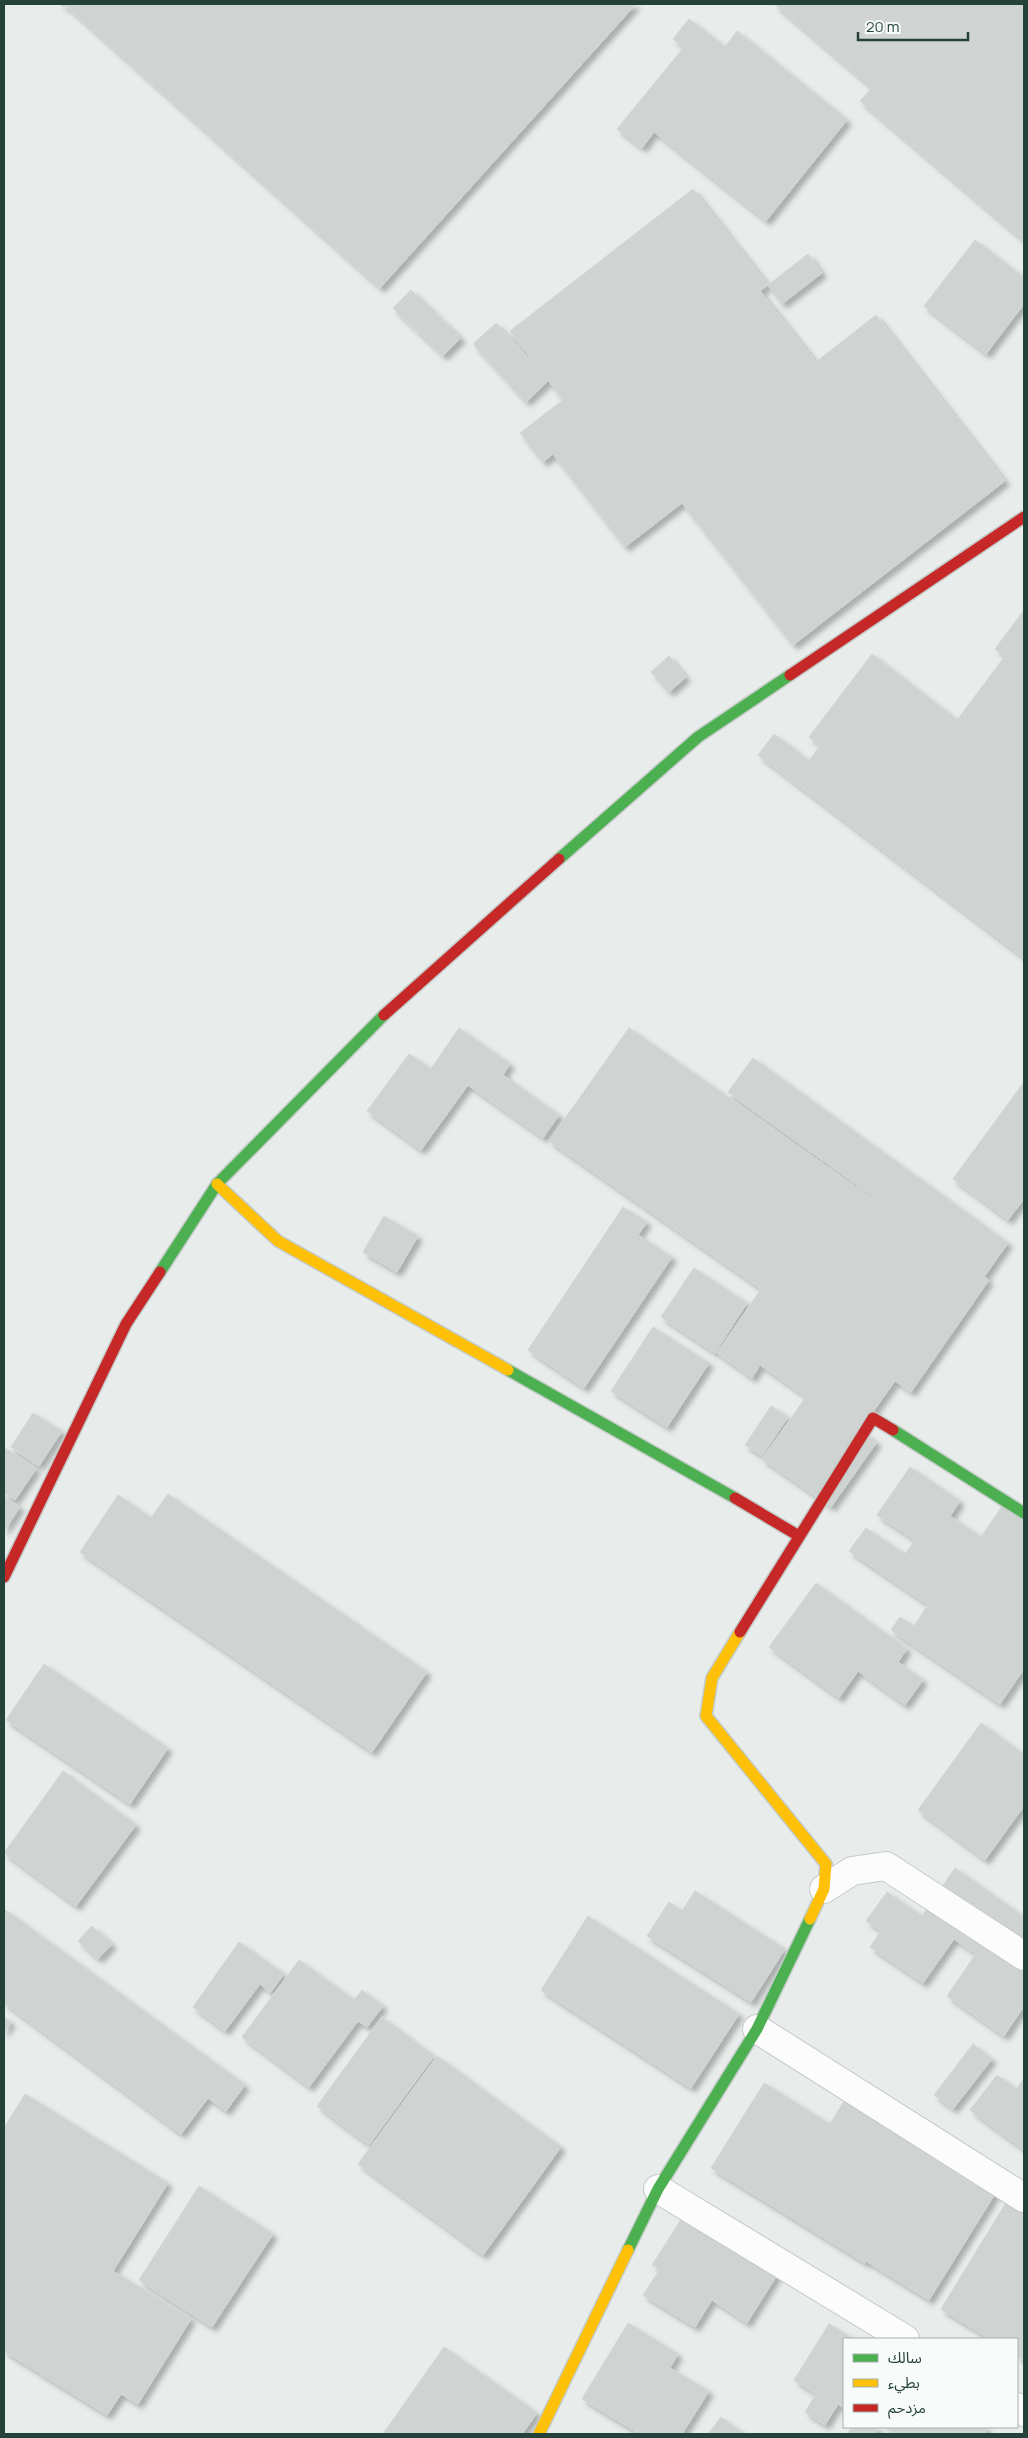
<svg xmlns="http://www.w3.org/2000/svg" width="1028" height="2438" viewBox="0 0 1028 2438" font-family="Manrope,'Noto Sans Arabic',sans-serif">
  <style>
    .building { fill: #cfd4d2; stroke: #d1d6d4; filter: url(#shadow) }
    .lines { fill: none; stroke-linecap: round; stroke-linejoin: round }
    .street-casing { stroke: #c5cac8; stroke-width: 30 }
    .fast-casing { stroke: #c3cbc8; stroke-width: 14 }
    .slow-casing { stroke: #c3cbc8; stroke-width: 14 }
    .jam-casing { stroke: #c3cbc8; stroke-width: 14 }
    .street { stroke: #fcfcfc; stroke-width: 28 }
    .fast { stroke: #4caf50; stroke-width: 11 }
    .slow { stroke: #ffc107; stroke-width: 11 }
    .jam { stroke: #c62828; stroke-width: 11 }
  </style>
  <defs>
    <filter id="shadow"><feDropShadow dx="4.5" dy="4.5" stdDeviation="2.5" flood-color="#0004"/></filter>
  </defs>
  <rect width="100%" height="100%" fill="#e8edeb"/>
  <path class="building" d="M60 4H636L380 288 66 6 63 7Z
    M774 4H1024V241L860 101 872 88Z
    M689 19 725 47 737 31 847 120 766 221 654 132 642 148 617 129 684 47 673 39Z
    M693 189 768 285 760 291 816 362 876 315 1005 481 793 645 682 503 625 547 553 454 543 462 520 433 563 400 510 331Z
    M975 240 1024 278V304L986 354 924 306Z
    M808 254 822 273 782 304 768 285Z
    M411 290 461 338 443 356 393 308Z
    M496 323 549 380 526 402 473 344Z
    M1024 610V958L758 755 774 734 809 761 820 746 809 737 872 654 957 720 1005 656 995 649Z
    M669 656 686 677 669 692 651 672Z
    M459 1028 510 1064 503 1075 559 1115 543 1138 468 1085 421 1150 367 1111 409 1054 431 1069Z
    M629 1028 989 1280 911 1392 895 1381 860 1430 877 1442 831 1507 762 1459 806 1397 760 1365 752 1378 717 1353 761 1289 549 1141Z
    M753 1058 1008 1243 984 1277 728 1092Z
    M1024 1082V1199L1008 1220 953 1179Z
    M623 1207 647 1222 638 1235 672 1257 584 1388 528 1350Z
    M384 1216 418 1236 397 1272 363 1252Z
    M694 1268 747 1303 715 1353 661 1317Z
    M653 1327 709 1363 667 1427 611 1391Z
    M771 1406 788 1417 762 1456 745 1445Z
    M33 1413 62 1431 39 1466 11 1447Z
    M5 1448 36 1469 15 1500 4 1493Z
    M910 1467 960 1501 950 1516 981 1537 1005 1502 1024 1516V1669L1000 1704 891 1630 900 1617 914 1626 928 1605 849 1551 866 1528 905 1554 915 1540 877 1515Z
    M168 1494 427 1672 372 1752 80 1552 118 1495 151 1518Z
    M4 1496 20 1507 4 1531Z
    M816 1583 907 1649 898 1662 923 1680 905 1705 858 1671 839 1698 769 1647Z
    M44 1664 168 1748 130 1804 6 1720Z
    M981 1723 1024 1755V1806L985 1860 918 1810Z
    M63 1771 136 1825 76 1906 4 1853Z
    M955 1868 1024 1917V2006L1004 2036 947 1996 976 1954 954 1939 923 1983 870 1947 881 1931 866 1921 887 1892 922 1916Z
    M695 1891 785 1949 751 2002 647 1936 669 1902 682 1911Z
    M4 1909 245 2085 226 2111 208 2098 181 2134 4 2003Z
    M588 1916 739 2014 691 2088 541 1990Z
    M92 1926 112 1944 98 1959 78 1941Z
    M239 1942 284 1974 270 1993 260 1984 225 2031 193 2007Z
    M299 1960 354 2000 362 1990 383 2006 367 2027 358 2021 309 2087 242 2037Z
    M4 2017 11 2022 4 2033Z
    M382 2017 434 2056 369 2145 317 2106Z
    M973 2044 992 2059 953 2109 934 2095Z
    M437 2056 561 2147 483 2255 358 2164Z
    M997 2075 1016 2089 1024 2079V2150L970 2110Z
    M764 2083 830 2124 852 2088 1003 2181 929 2300 866 2261 865 2263 711 2168Z
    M25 2094 168 2183 113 2271 191 2319 138 2404 121 2394 107 2415 4 2351V2128Z
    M199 2186 273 2234 212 2327 139 2280Z
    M1015 2188 1024 2194V2360L1017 2356V2339H990L941 2309Z
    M694 2199 777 2275 747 2323 712 2300 695 2327 643 2295 660 2269 652 2265Z
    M628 2323 678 2354 670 2368 709 2391 682 2434H640L582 2399Z
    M829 2324 854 2339H844V2408L838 2404 825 2425 805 2412 816 2394 794 2380Z
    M444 2347 537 2413 522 2434H383Z
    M721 2417 744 2434H708Z
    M852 2427H879L874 2434H847Z
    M883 2427H988L983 2434H895Z"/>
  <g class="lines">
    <defs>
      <path id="street" d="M824 1889 852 1871 886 1866 1024 1956
        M757 2029 1024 2198
        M658 2189 905 2339
        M1017 2407 1024 2412"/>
      <path id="fast" d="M559 859 698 737 790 675
        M160 1272 217 1184 384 1015
        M508 1370 735 1498
        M893 1430 1024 1513
        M628 2250 658 2189 757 2029 810 1919"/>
      <path id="slow" d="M217 1184 278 1241 508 1370
        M740 1632 712 1678 706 1716 826 1864 824 1889 810 1919
        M539 2434 628 2250"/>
      <path id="jam" d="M790 675 1024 517
        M384 1015 559 859
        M735 1498 799 1536
        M4 1577 126 1324 160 1272
        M740 1632 873 1418 893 1430"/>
    </defs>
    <use href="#street" class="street-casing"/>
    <use href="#fast" class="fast-casing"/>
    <use href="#slow" class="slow-casing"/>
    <use href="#jam" class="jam-casing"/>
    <use href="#street" class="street"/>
    <use href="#fast" class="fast"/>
    <use href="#slow" class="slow"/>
    <use href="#jam" class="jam"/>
  </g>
  <rect width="1028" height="2438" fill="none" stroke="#24423a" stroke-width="10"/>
  <rect x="843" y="2338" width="175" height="90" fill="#f7fbf9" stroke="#a3b1ad"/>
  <rect x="853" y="2354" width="25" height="8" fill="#4caf50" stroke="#a3b1ad"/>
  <text x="888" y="2363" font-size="15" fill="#24423a">سالك</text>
  <rect x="853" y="2379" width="25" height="8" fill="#ffc107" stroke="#a3b1ad"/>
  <text x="888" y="2388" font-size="15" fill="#24423a">بطيء</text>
  <rect x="853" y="2404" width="25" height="8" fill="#c62828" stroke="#a3b1ad"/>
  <text x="888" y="2413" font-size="15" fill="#24423a">مزدحم</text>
  <path d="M858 32v8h110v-8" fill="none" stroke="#24423a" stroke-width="2.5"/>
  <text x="866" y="32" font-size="15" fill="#24423a" stroke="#f7fbf9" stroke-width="4" paint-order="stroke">20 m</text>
</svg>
